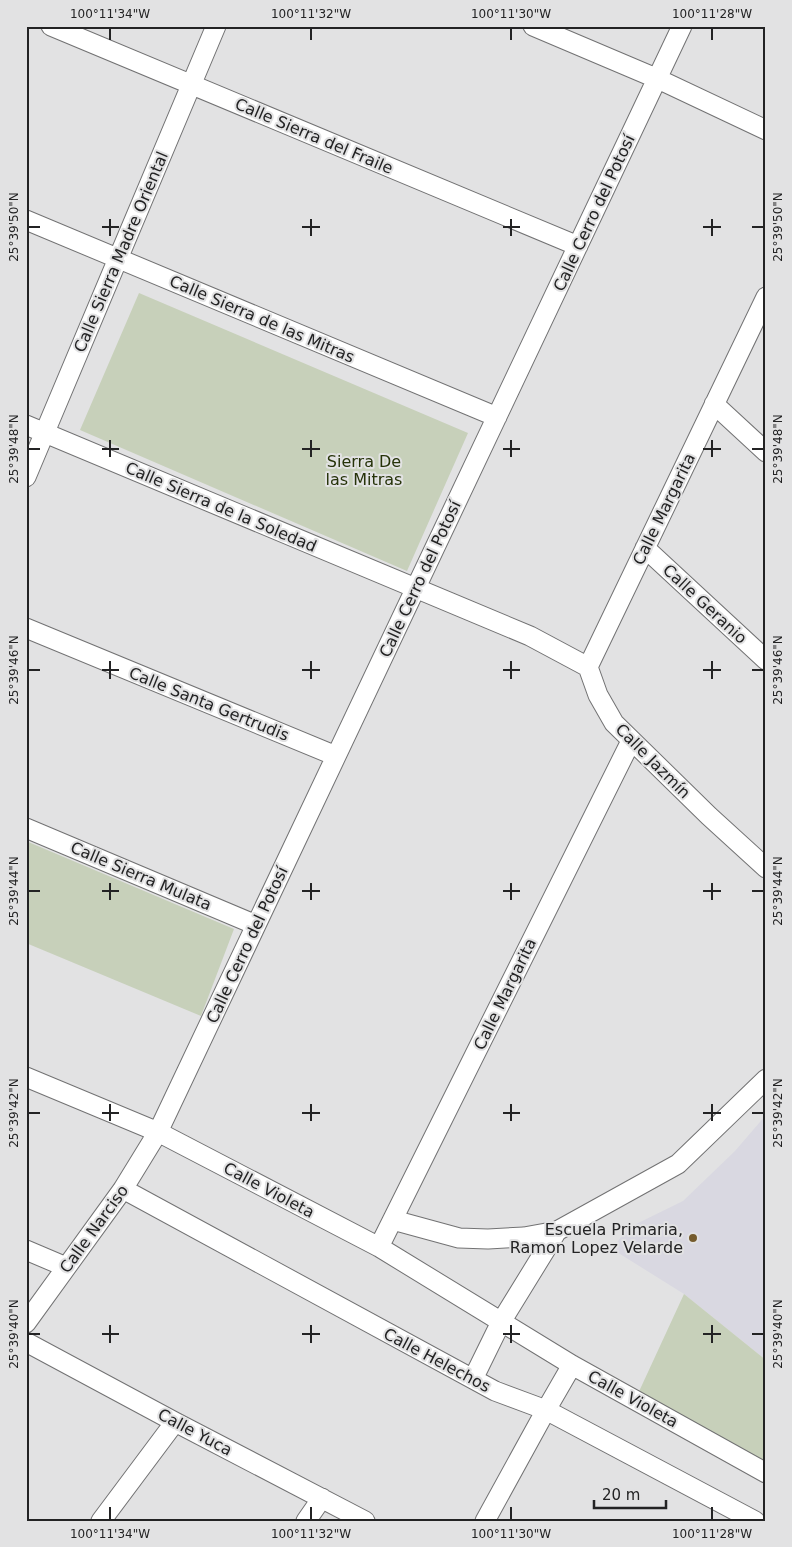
<svg xmlns="http://www.w3.org/2000/svg" width="792" height="1547" viewBox="0 0 792 1547" font-family="'DejaVu Sans',sans-serif">
  <style>
    .built { fill: #d9d8e1 }
    .green { fill: #c7d0ba }
    .lines { fill: none; stroke-linecap: round; stroke-linejoin: round }
    .street-casing { stroke: #727273; stroke-width: 21 }
    .street { stroke: #fff; stroke-width: 19 }
    .ticks { fill: none; stroke: #232324; stroke-width: 2 }
    .poi-dot { fill: #755b2d; stroke: #e2e2e3; stroke-width: 2 }
    .labels { text-anchor: middle; dominant-baseline: central; stroke-width: 4; stroke-linejoin: round; paint-order: stroke }
    .street-label { font-size: 16px; fill: #232324; stroke: #e2e2e3 }
    .park-label { font-size: 16px; fill: #263309; stroke: #e2e2e3 }
    .poi-label { font-size: 16px; fill: #232324; stroke: #e2e2e3; text-anchor: end }
    .neatline { fill: none; stroke: #232324; stroke-width: 2 }
    .ticks-label { font-size: 12px; text-anchor: middle; fill: #232324 }
  </style>
  <rect width="100%" height="100%" fill="#e2e2e3"/>
  <path class="built" d="M766 1115V1360L684 1294 612 1249 628 1228 683 1201 735 1151Z"/>
  <path class="green" d="M139 293 468 433 407 571 80 430Z
    M26 841 234 929 201 1016 26 943Z
    M684 1294 766 1360V1463L636 1398Z"/>
  <g class="lines">
    <defs>
      <path id="street" d="M51 26 578 246
        M533 26 658 79 766 130
        M26 220 497 417
        M714 404 766 452
        M26 425 530 636 588 667 598 695 614 723 709 816 766 868
        M26 477 216 26
        M645 548 766 660
        M26 628 336 756
        M588 667 766 297
        M26 828 256 925
        M26 1077 158 1132 379 1247 572 1365 766 1473
        M123 1189 495 1391 546 1410 755 1521
        M393 1220 459 1238 488 1239 524 1237 557 1231 678 1164 766 1079
        M379 1247 631 741
        M26 1250 66 1267
        M26 1323 123 1189 158 1132 682 26
        M26 1342 175 1422 365 1521
        M473 1379 501 1322 557 1231
        M101 1521 175 1422
        M306 1521 322 1498
        M485 1521 546 1410 572 1365"/>
    </defs>
    <use href="#street" class="street-casing"/>
    <use href="#street" class="street"/>
  </g>
  <path class="ticks" d="M110 28V40M311 28V40M511 28V40M712 28V40M110 219V236M311 219V236M511 219V236M712 219V236M28 227H40M102 227H119M302 227H320M503 227H520M703 227H721M752 227H764M110 440V457M311 440V457M511 440V457M712 440V457M28 449H40M102 449H119M302 449H320M503 449H520M703 449H721M752 449H764M110 661V679M311 661V679M511 661V679M712 661V679M28 670H40M102 670H119M302 670H320M503 670H520M703 670H721M752 670H764M110 883V900M311 883V900M511 883V900M712 883V900M28 891H40M102 891H119M302 891H320M503 891H520M703 891H721M752 891H764M110 1104V1121M311 1104V1121M511 1104V1121M712 1104V1121M28 1113H40M102 1113H119M302 1113H320M503 1113H520M703 1113H721M752 1113H764M110 1325V1343M311 1325V1343M511 1325V1343M712 1325V1343M28 1334H40M102 1334H119M302 1334H320M503 1334H520M703 1334H721M752 1334H764M110 1507V1520M311 1507V1520M511 1507V1520M712 1507V1520"/>
  <circle class="poi-dot" cx="693" cy="1238" r="5"/>
  <g class="labels">
    <g class="street-label">
      <text transform="translate(314 136) rotate(23)">Calle Sierra del Fraile</text>
      <text transform="translate(594 213) rotate(-65)">Calle Cerro del Potosí</text>
      <text transform="translate(121 252) rotate(-67)">Calle Sierra Madre Oriental</text>
      <text transform="translate(262 319) rotate(23)">Calle Sierra de las Mitras</text>
      <text transform="translate(221 507) rotate(23)">Calle Sierra de la Soledad</text>
      <text transform="translate(664 509) rotate(-64)">Calle Margarita</text>
      <text transform="translate(420 579) rotate(-65)">Calle Cerro del Potosí</text>
      <text transform="translate(705 604) rotate(43)">Calle Geranio</text>
      <text transform="translate(209 704) rotate(22)">Calle Santa Gertrudis</text>
      <text transform="translate(653 761) rotate(45)">Calle Jazmín</text>
      <text transform="translate(141 876) rotate(23)">Calle Sierra Mulata</text>
      <text transform="translate(247 945) rotate(-65)">Calle Cerro del Potosí</text>
      <text transform="translate(505 994) rotate(-64)">Calle Margarita</text>
      <text transform="translate(269 1190) rotate(28)">Calle Violeta</text>
      <text transform="translate(94 1229) rotate(-54)">Calle Narciso</text>
      <text transform="translate(437 1360) rotate(28)">Calle Helechos</text>
      <text transform="translate(633 1399) rotate(29)">Calle Violeta</text>
      <text transform="translate(195 1432) rotate(28)">Calle Yuca</text>
    </g>
    <g class="park-label">
      <text x="364" y="461">Sierra De<tspan x="364" dy="18">las Mitras</tspan></text>
    </g>
    <g class="poi-label">
      <text x="683" y="1229">Escuela Primaria,<tspan x="683" dy="18">Ramon Lopez Velarde</tspan></text>
    </g>
  </g>
  <rect width="792" height="1547" fill="none" stroke="#e2e2e3" stroke-width="55"/>
  <path d="M594 1500v8h72v-8" fill="none" stroke="#232324" stroke-width="2.5"/>
  <text x="602" y="1500" font-size="15" fill="#232324" stroke="#e2e2e3" stroke-width="4" paint-order="stroke">20 m</text>
  <rect x="28" y="28" width="736" height="1492" class="neatline"/>
  <g class="ticks-label">
    <text x="110" y="18">100°11'34"W</text>
    <text x="311" y="18">100°11'32"W</text>
    <text x="511" y="18">100°11'30"W</text>
    <text x="712" y="18">100°11'28"W</text>
    <text transform="translate(14 227) rotate(-90)" y="4">25°39'50"N</text>
    <text transform="translate(778 227) rotate(-90)" y="4">25°39'50"N</text>
    <text transform="translate(14 449) rotate(-90)" y="4">25°39'48"N</text>
    <text transform="translate(778 449) rotate(-90)" y="4">25°39'48"N</text>
    <text transform="translate(14 670) rotate(-90)" y="4">25°39'46"N</text>
    <text transform="translate(778 670) rotate(-90)" y="4">25°39'46"N</text>
    <text transform="translate(14 891) rotate(-90)" y="4">25°39'44"N</text>
    <text transform="translate(778 891) rotate(-90)" y="4">25°39'44"N</text>
    <text transform="translate(14 1113) rotate(-90)" y="4">25°39'42"N</text>
    <text transform="translate(778 1113) rotate(-90)" y="4">25°39'42"N</text>
    <text transform="translate(14 1334) rotate(-90)" y="4">25°39'40"N</text>
    <text transform="translate(778 1334) rotate(-90)" y="4">25°39'40"N</text>
    <text x="110" y="1538">100°11'34"W</text>
    <text x="311" y="1538">100°11'32"W</text>
    <text x="511" y="1538">100°11'30"W</text>
    <text x="712" y="1538">100°11'28"W</text>
  </g>
</svg>
